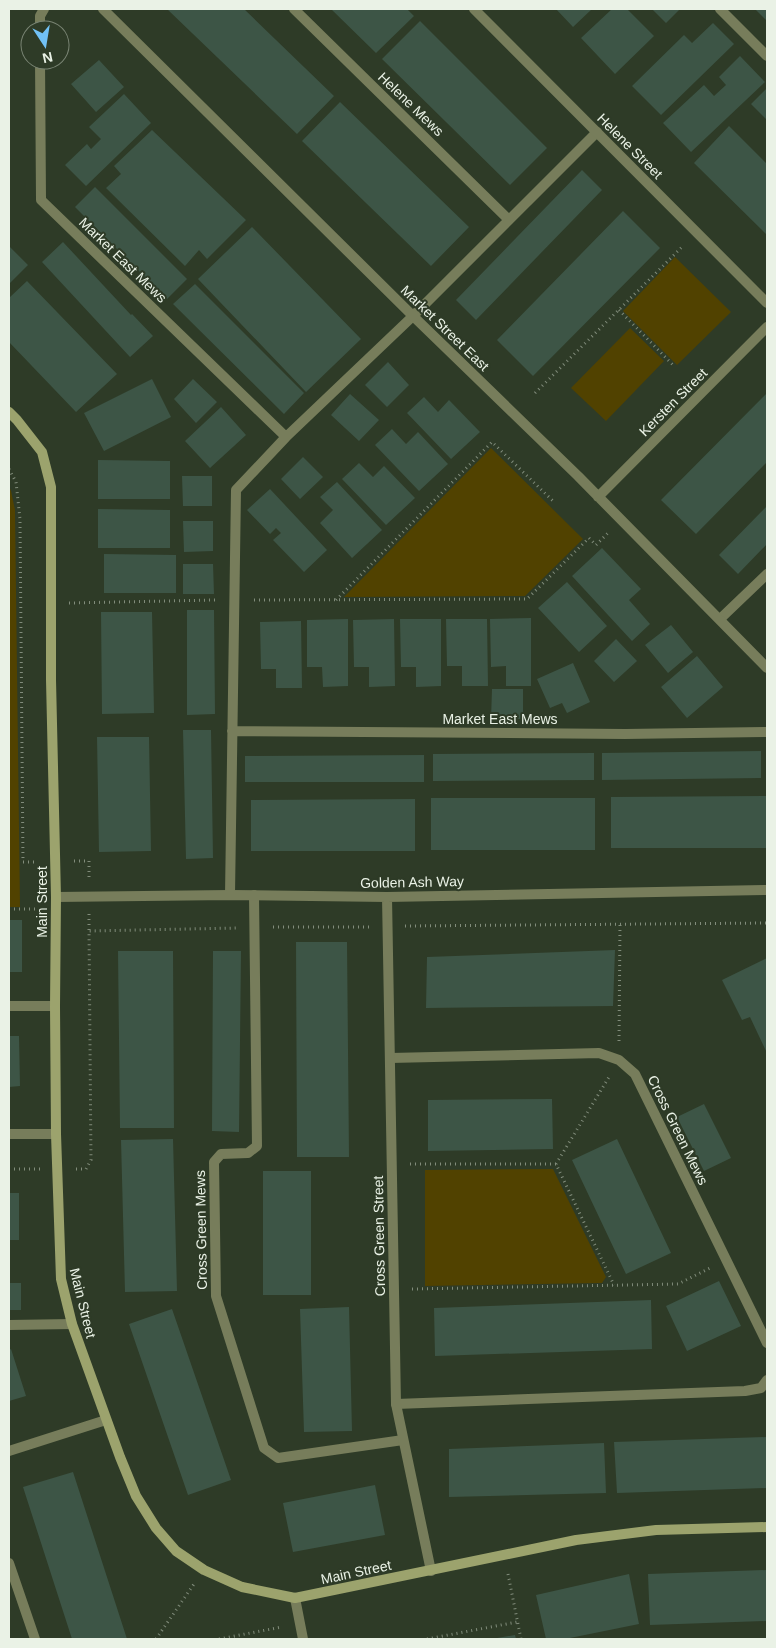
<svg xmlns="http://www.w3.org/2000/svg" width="776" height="1648" viewBox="0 0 776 1648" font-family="Arial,sans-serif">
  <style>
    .green { fill: #514200 }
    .building { fill: #3d5546 }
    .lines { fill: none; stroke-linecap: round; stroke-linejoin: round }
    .path { stroke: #818c7b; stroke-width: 3; stroke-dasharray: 1 4; stroke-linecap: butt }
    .lane { stroke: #777d5b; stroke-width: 10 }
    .street { stroke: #777d5b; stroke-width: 10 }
    .secondary { stroke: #9ca36d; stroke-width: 10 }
    .labels { text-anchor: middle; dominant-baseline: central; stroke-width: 4; stroke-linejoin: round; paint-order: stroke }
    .street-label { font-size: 14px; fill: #eaf2e6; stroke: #2e3b27 }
  </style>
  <rect width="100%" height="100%" fill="#2e3b27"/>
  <path class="green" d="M675 257 731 312 677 365 623 311Z
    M630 328 664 361 606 421 571 388Z
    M491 448 583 539 525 596 344 597Z
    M9 486 11 491 15 510 20 907H9Z
    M553 1169 606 1277 602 1283 425 1286V1170Z"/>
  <path class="building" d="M167 9H244L334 96 297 134Z
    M331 9H407L414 16 376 53Z
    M556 9H592L573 27Z
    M612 9H627L654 36 615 74 581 38Z
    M652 9H680L666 23Z
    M755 9H767V21Z
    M420 21 547 148 510 185 382 59Z
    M713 23 734 44 661 115 632 86 684 35 692 43Z
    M740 56 765 82 691 152 663 123 704 85 714 96 726 85 719 77Z
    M99 60 124 87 96 112 71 84Z
    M767 88V120L751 104Z
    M124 94 151 123 86 186 65 165 87 144 91 149 101 139 89 127Z
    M340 102 469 227 431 266 302 141Z
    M729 126 767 164V235L694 163Z
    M152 130 246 220 207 259 199 250 185 266 106 188 121 174 114 166Z
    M582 170 602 190 476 320 456 300Z
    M95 187 187 279 167 299 75 207Z
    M623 211 660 248 533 376 497 340Z
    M252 227 361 339 306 392 198 279Z
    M63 242 131 315 132 314 153 336 130 357 42 262Z
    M9 246 28 265 9 284Z
    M27 281 117 374 76 412 9 342V298Z
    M195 284 304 393 284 414 173 304Z
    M388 362 409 385 387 407 365 385Z
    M152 379 171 417 104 451 84 413Z
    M193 379 217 402 196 423 174 399Z
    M767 393V462L696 534 661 500Z
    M350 394 379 420 359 441 331 415Z
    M424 397 438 412 449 400 480 432 451 459 407 413Z
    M221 407 246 435 210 468 185 441Z
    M392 429 406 444 418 432 448 464 419 491 375 445Z
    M303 457 323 477 300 499 281 479Z
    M98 460 170 461V499H98Z
    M359 463 373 477 384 466 415 498 386 525 342 479Z
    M182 476H212V506H183Z
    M337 482 382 530 352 558 320 523 333 510 320 497Z
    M270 489 327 550 304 572 273 540 281 533 276 528 270 534 247 510Z
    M767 506V544L738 574 719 555Z
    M98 509 170 510V548H98Z
    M183 521H213V551L184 552Z
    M602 548 641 589 629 600 650 624 632 641 572 576Z
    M104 554 176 555V593H104Z
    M183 564H213L214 594H183Z
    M567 582 607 626 579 652 538 608Z
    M187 610H214L215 714 187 715Z
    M101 612H152L154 713 102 714Z
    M531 618V686H506V666L491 667 490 619Z
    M348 619V686L323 687 322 667H307V620Z
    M394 619 395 686 369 687V667H354L353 620Z
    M400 619H441V686L416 687V667H401Z
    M446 619H487L488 686H462V666H447Z
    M301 621 302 688H276V669H261L260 622Z
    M671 625 693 652 668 673 645 645Z
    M616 639 637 661 614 682 594 661Z
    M697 656 723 687 687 718 661 687Z
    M573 663 590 702 567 713 562 703 550 708 537 679Z
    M492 689H523V719H491Z
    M183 730H211L213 858 186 859Z
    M97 737H149L151 851 99 852Z
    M761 751V778L602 780V753Z
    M594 753V780L433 781V754Z
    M424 755V782H245V756Z
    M767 796V848H611V797Z
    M431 798H595V850H431Z
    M415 799V851H251V800Z
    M9 920H22V972H9Z
    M296 942H347L349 1157H297Z
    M615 950 613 1006 426 1008 427 957Z
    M118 951H173L174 1128H120Z
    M213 951H241L239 1132 212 1131Z
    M767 958V1053L750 1017 742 1020 722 980Z
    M9 1036H19L20 1086 9 1087Z
    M552 1099 553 1149 428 1151V1100Z
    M704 1104 731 1158 704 1171 677 1117Z
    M173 1139 177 1291 125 1292 121 1140Z
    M617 1139 671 1253 626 1274 572 1160Z
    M263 1171H311V1295H263Z
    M9 1193H19V1240H9Z
    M719 1281 741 1326 687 1351 666 1306Z
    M9 1283H21V1310H9Z
    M651 1300 652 1349 435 1356 434 1308Z
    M349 1307 352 1431 304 1432 300 1309Z
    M172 1309 231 1480 188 1495 129 1324Z
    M11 1349 26 1396 9 1401V1350Z
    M767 1437V1488L617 1493 614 1442Z
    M604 1443 606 1493 449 1497V1449Z
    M73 1472 127 1639H72L23 1487Z
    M375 1485 385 1535 293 1552 283 1503Z
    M767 1570V1621L650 1625 648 1574Z
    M629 1574 639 1624 565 1639H546L536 1595Z
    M515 1635 516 1639H497V1638Z"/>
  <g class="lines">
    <path class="path" d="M619 310 675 367
      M535 393 683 246
      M9 469 16 482 20 519 23 862H36
      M254 600 527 599 589 538 596 545 608 533
      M336 600 492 442 553 501
      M69 603 215 600
      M74 861H89V878
      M9 909H38
      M89 914V931
      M405 926 767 923
      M273 927H369
      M619 1041 620 924
      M410 1164H556L614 1285
      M556 1164 609 1077
      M9 1169H40
      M76 1169H86L91 1160 89 931 237 928
      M412 1289 678 1284 710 1268
      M508 1574 521 1639
      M156 1639 194 1584
      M219 1639 282 1627
      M427 1639 517 1622"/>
    <path class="lane" d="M294 9 509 220
      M720 9 767 56
      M40 30V16L44 9
      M40 60 41 200 286 437
      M720 619 767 574
      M232 731 625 734 767 732
      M230 895 236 490 286 437 413 316 597 132
      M254 895 257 1146 248 1153 221 1154 214 1162 216 1296 264 1448 278 1458 403 1440
      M9 1006H55
      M390 1058 599 1053 619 1060 635 1074 767 1343
      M9 1325 72 1324
      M396 1404 745 1391 761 1388 767 1380
      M9 1563 35 1639"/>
    <path class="street" d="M103 9 413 316 578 476 767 668
      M474 9 767 303
      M598 497 767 327
      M56 897 230 895 387 897 767 890
      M387 897 396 1404 431 1571
      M9 1134H56
      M9 1451 106 1420
      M295 1598 303 1639"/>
    <path class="secondary" d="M9 412 17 420 42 452 51 487V680L56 897 55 1006 56 1134 61 1279 72 1324 120 1457 136 1496 156 1528 176 1551 204 1570 242 1587 295 1598 576 1540 656 1530 767 1527"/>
  </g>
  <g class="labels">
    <g class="street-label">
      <text transform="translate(411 104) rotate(44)">Helene Mews</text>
      <text transform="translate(630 146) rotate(45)">Helene Street</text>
      <text transform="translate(123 260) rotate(44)">Market East Mews</text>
      <text transform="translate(445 328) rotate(44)">Market Street East</text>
      <text transform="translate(673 402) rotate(-45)">Kersten Street</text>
      <text x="500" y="719">Market East Mews</text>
      <text transform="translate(412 882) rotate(-1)">Golden Ash Way</text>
      <text transform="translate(42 902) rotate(-90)">Main Street</text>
      <text transform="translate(678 1130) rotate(64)">Cross Green Mews</text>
      <text transform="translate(201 1230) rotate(-91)">Cross Green Mews</text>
      <text transform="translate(379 1236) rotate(-91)">Cross Green Street</text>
      <text transform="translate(83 1303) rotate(76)">Main Street</text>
      <text transform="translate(356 1572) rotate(-12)">Main Street</text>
    </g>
  </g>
  <rect width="776" height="1648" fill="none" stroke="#eaf2e6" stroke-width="20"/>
  <g transform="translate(45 45) rotate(168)"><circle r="24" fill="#2e3b27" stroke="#798473"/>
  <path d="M0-4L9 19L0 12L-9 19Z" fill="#71c1f5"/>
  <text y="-8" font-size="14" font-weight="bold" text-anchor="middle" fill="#eaf2e6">N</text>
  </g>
</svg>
